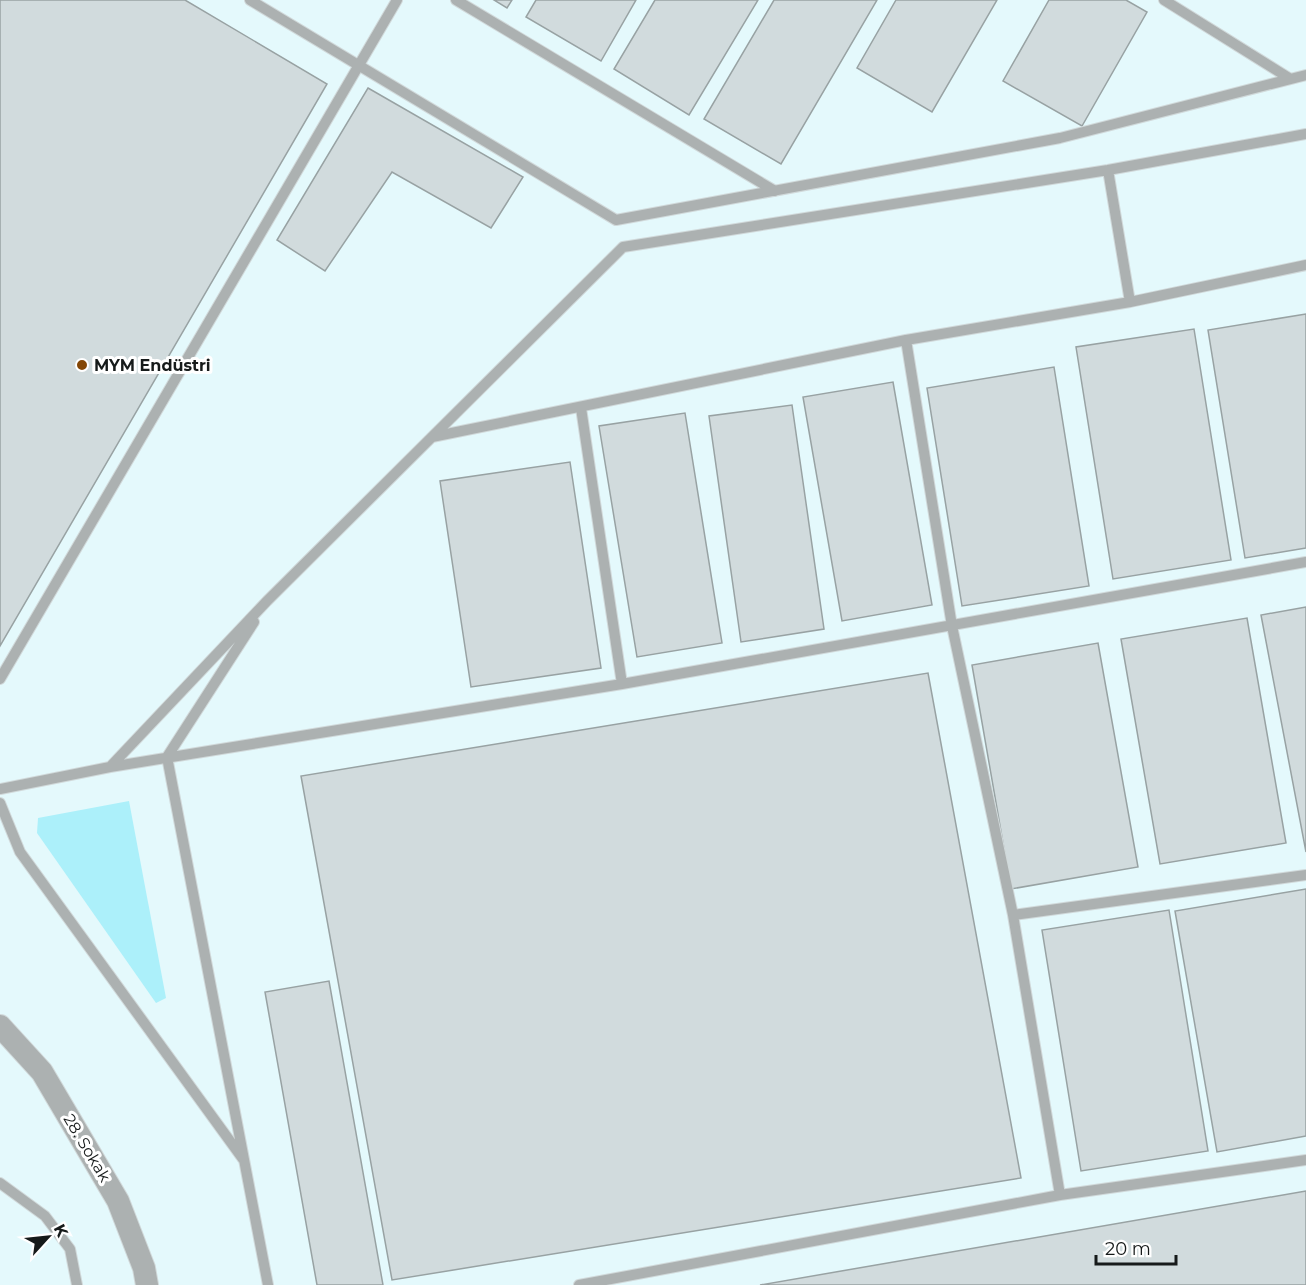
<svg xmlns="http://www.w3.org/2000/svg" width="1306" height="1285" viewBox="0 0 1306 1285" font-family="Montserrat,sans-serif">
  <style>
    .built { fill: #e4f9fc }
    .green { fill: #acf0fa }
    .building { fill: #d1dbdd; stroke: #98a2a3; stroke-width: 1.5 }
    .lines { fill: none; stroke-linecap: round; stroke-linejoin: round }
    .lane-casing { stroke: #d1d9da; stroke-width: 12 }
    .street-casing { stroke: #d1d9da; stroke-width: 24 }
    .lane { stroke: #acb1b1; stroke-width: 10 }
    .street { stroke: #acb1b1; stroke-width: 22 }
    .poi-dot { fill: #834605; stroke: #fff; stroke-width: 2 }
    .labels { text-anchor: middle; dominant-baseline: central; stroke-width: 6; stroke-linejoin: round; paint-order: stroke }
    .poi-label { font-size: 16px; font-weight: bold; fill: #161a1a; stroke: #fff; text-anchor: start }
    .street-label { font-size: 16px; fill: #161a1a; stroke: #fff }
  </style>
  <rect width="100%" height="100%" fill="#f5fdfe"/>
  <path class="built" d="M0 0H1306V1285H0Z"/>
  <path class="green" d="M129 801 166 998 156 1003 37 833 38 818Z"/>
  <path class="building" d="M0 0H185L327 84 0 646Z
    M494 0H512L507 8Z
    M536 0H636L601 61 526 17Z
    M655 0H758L689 115 614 69Z
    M774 0H877L781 164 704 119Z
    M896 0H997L932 112 857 68Z
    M1049 0H1126L1147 12 1082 126 1003 81Z
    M368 88 523 177 491 228 392 172 325 271 277 240Z
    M1306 314V548L1245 558 1208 330Z
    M1194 329 1231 560 1113 579 1076 347Z
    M1054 367 1089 586 962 606 927 388Z
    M893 382 932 605 842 621 803 397Z
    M792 405 824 629 741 642 709 416Z
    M685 413 722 643 637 657 599 426Z
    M570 462 601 668 471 687 440 481Z
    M1306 607V852L1261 615Z
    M1247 618 1286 843 1160 864 1121 639Z
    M1098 643 1138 867 1011 889 972 665Z
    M928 673 1021 1178 392 1280 301 776Z
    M1306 889V1136L1217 1152 1175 911Z
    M1169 910 1208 1151 1081 1171 1042 930Z
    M329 981 383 1285H317L265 992Z
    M1306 1191V1285H760Z"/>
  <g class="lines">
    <defs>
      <path id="lane" d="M250 0 616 220 1060 138 1306 75
        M456 0 775 191
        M1164 0 1289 78
        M1108 170 1130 302
        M906 340 952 626 1013 915 1060 1195
        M581 408 622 684
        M432 437 906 340 1130 302 1306 265
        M254 622 167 757 268 1285
        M0 679 397 0
        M110 767 622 684 1306 562
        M0 789 110 767 267 601 623 247 1108 170 1306 134
        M0 803 20 852 243 1159
        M1013 915 1306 875
        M0 1183 45 1216 70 1249 77 1285
        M579 1285 1060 1195 1306 1160"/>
      <path id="street" d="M0 1026 42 1072 118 1201 144 1268 147 1285"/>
    </defs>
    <use href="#lane" class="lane-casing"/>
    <use href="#street" class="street-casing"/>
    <use href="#lane" class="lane"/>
    <use href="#street" class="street"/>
  </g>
  <circle class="poi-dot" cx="82" cy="365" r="6"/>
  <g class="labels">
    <g class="poi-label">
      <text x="94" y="365">MYM Endüstri</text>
    </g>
    <g class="street-label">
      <text transform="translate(87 1148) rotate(59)">28. Sokak</text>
    </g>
  </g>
  <g transform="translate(48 1237) rotate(63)" stroke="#ffffff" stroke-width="4.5" paint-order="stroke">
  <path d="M0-4.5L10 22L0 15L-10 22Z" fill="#161a1a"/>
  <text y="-9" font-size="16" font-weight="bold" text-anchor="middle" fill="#161a1a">K</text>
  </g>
  <path d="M1096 1255v9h80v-9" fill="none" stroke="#161a1a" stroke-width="3"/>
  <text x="1105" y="1255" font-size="18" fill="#161a1a" stroke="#ffffff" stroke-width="4.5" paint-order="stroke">20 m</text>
</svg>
